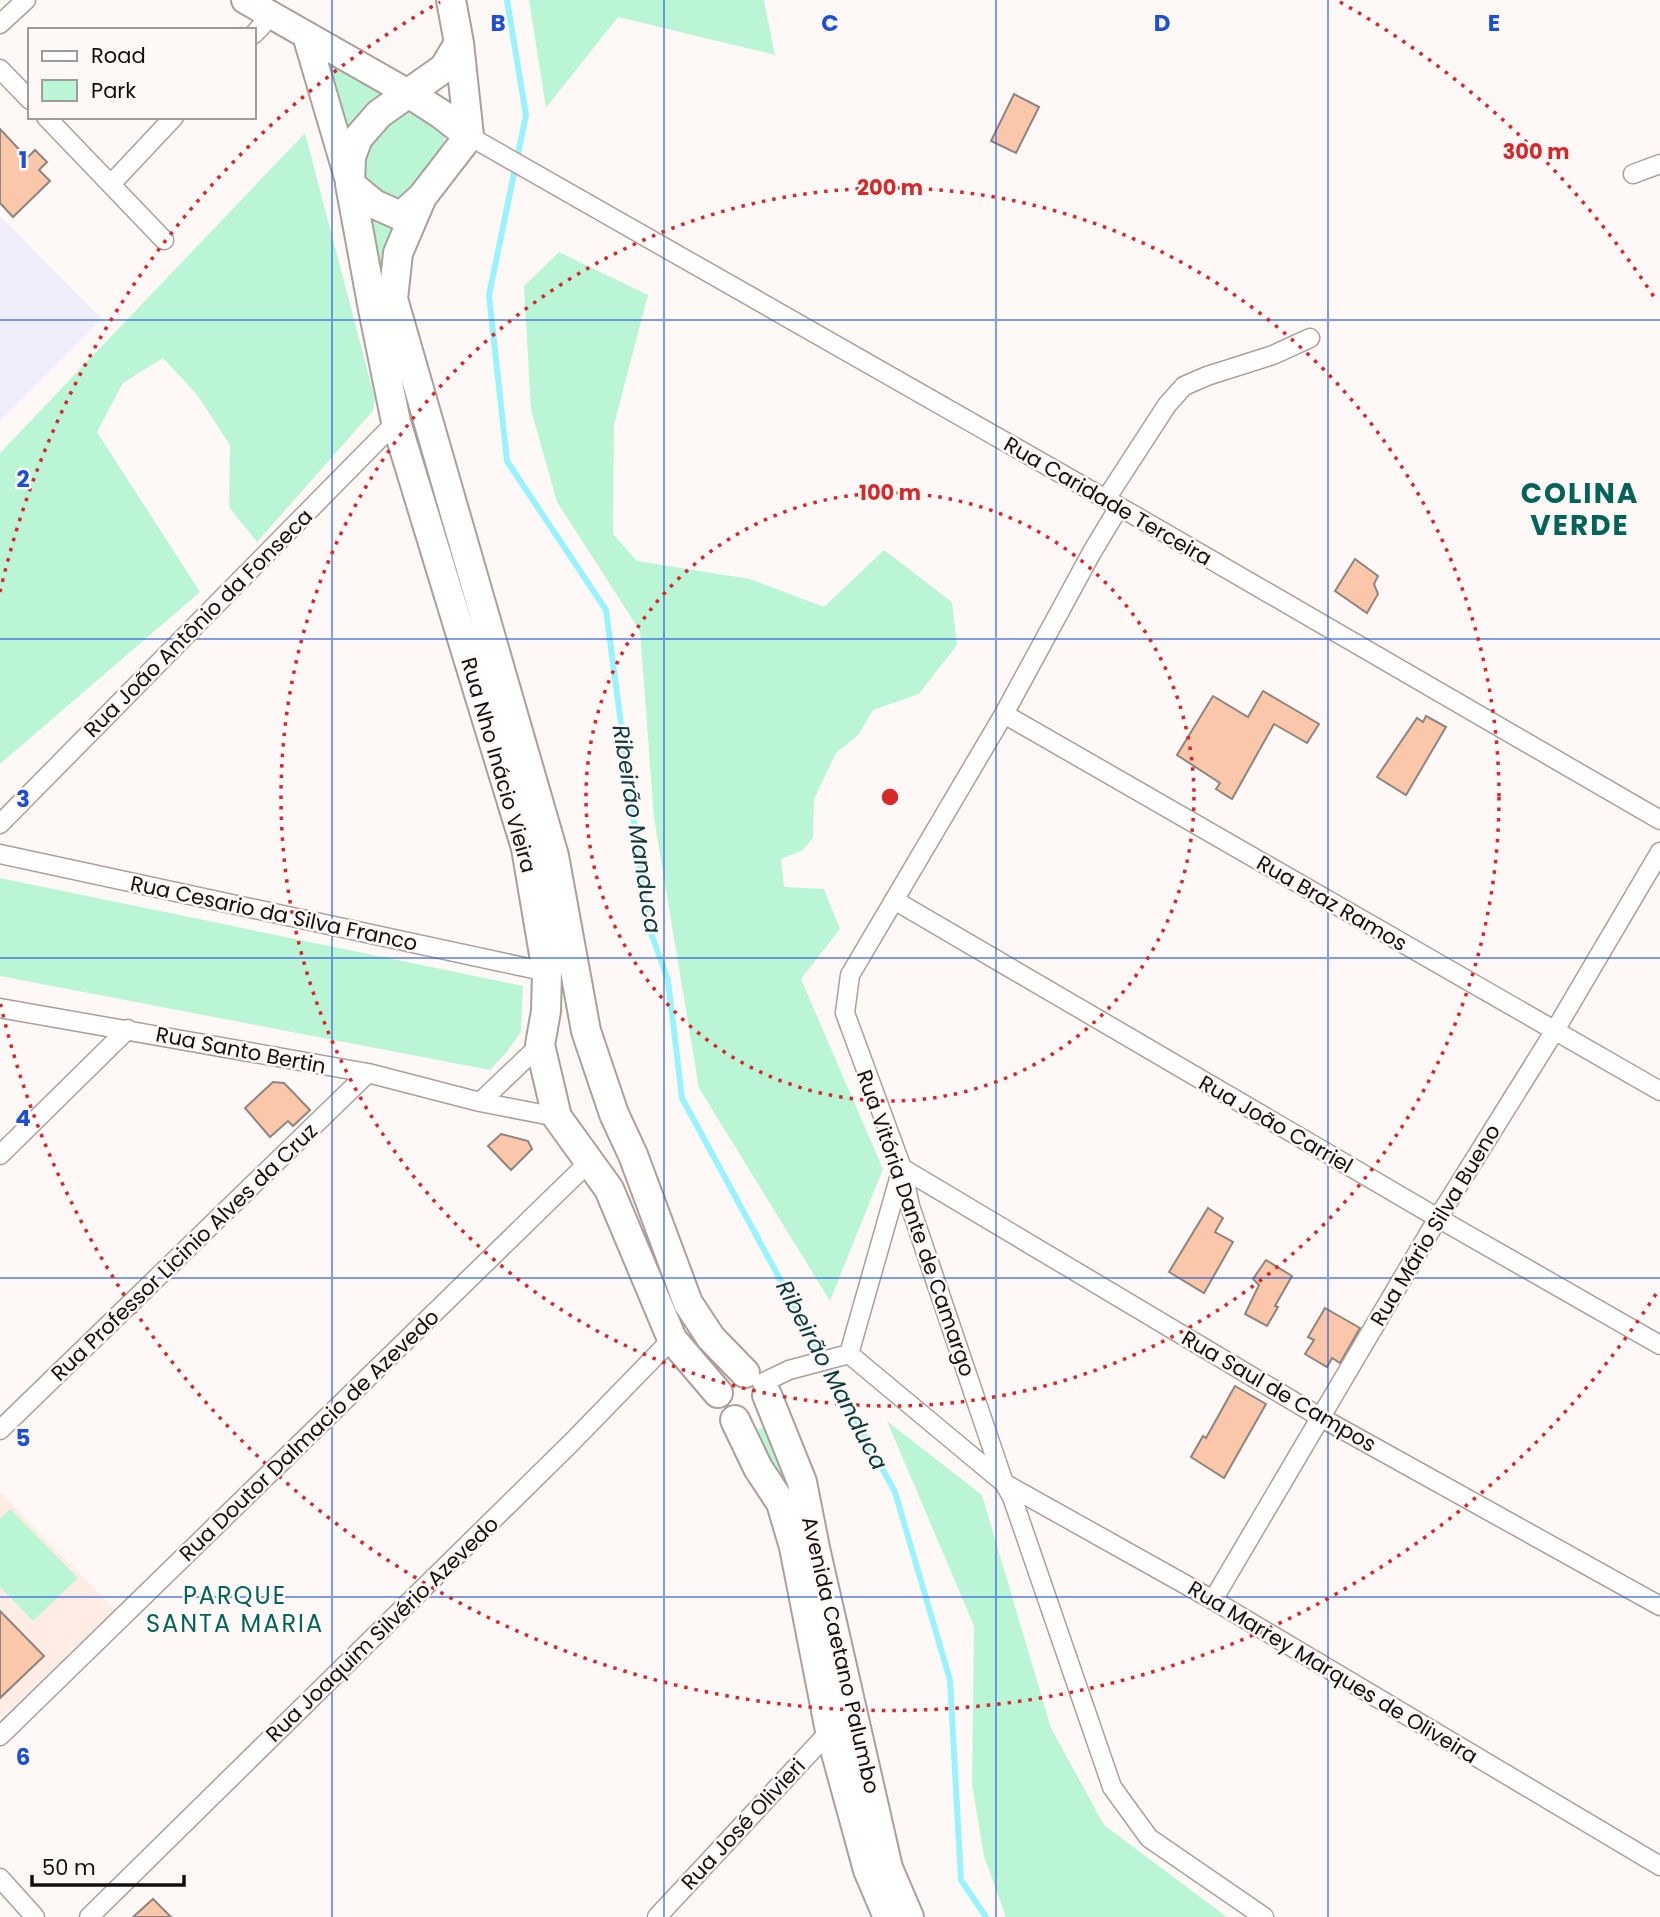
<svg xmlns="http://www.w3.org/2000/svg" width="1660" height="1917" viewBox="0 0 1660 1917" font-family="Poppins,sans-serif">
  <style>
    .built { fill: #feece5 }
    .industrial { fill: #f0eefc }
    .green { fill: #baf6d5 }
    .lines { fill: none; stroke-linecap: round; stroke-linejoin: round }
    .stream { stroke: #9af3fc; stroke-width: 6 }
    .building { fill: #fac7ab; stroke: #8f847e; stroke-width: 2 }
    .minor-casing { stroke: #ac9f9a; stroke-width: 21 }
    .secondary-casing { stroke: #ac9f9a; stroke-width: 30 }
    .primary-casing { stroke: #ac9f9a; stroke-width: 32 }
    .minor { stroke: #fff; stroke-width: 18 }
    .secondary { stroke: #fff; stroke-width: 26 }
    .primary { stroke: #fff; stroke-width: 28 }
    .grid { fill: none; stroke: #1d4ed8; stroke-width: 2; stroke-opacity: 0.55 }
    .ring { fill: none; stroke: #d62828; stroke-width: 3.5; stroke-dasharray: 3.5 7 }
    .labels { text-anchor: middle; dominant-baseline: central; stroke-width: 5; stroke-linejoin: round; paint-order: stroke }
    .street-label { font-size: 21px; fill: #14100e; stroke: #fef9f7 }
    .water-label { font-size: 23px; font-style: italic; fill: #0d383c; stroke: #fef9f7 }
    .quarter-label { font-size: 24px; letter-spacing: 2px; fill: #00635a; stroke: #fef9f7 }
    .district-label { font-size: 28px; font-weight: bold; letter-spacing: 2px; fill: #00635a; stroke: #fef9f7 }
    .grid-label { font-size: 23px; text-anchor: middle; font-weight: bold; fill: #1d4ed8; stroke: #fef9f7; stroke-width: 5; stroke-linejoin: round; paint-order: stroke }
    .centre { fill: #d62828; stroke: #fef9f7; stroke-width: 3.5 }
    .ring-label { font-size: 21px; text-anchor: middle; font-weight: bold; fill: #d62828; stroke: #fef9f7; stroke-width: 5; stroke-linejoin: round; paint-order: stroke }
  </style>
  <rect width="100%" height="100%" fill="#fef9f7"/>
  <path class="built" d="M0 1492 115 1610 0 1718Z"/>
  <path class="industrial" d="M0 216 102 319 0 421Z"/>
  <path class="green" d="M529 0H764L775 55 618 17 546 108Z
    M329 60 386 93C363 98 355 121 348 141Z
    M406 111 427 118 444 134 445 146 414 194C383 203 383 196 362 176 363 138 375 131 406 111Z
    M305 133 375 399 373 411 257 542 229 507 230 445 198 396 163 358 123 383 97 432 200 592 0 764V453Z
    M365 213 383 224 397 225 381 271Z
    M559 252 648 295 614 425 613 534 637 561 750 579 824 607 884 550 952 602 957 645 919 694 873 710 859 734 836 753 814 799 813 838 803 850 781 859 784 887 824 889 840 929 801 979 883 1169 830 1301 699 1088 654 818 640 631 557 502 531 410 524 286Z
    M0 878 523 986 521 1032 506 1053 490 1070 0 976Z
    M887 1421 982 1495 1051 1728 1104 1825 1227 1917H1006L984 1856 972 1785 974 1626Z
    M769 1422 789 1489 748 1432 763 1428Z
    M10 1509 78 1578 33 1621 0 1587V1519Z"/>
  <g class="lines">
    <path class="stream" d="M507 0 526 115 489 295 507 461 606 610 647 922 668 980 682 1098 895 1492 950 1680 961 1880 986 1917"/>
  </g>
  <path class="building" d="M1014 94 1039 107 1016 153 991 141Z
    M0 129 27 158 35 150 47 162 39 170 50 181 13 217 0 203Z
    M1355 559 1378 576 1374 584 1378 594 1367 613 1335 591Z
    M1263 691 1319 724 1307 743 1274 724 1232 799 1216 789 1220 783 1177 755 1213 696 1248 717Z
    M1426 716 1446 727 1406 795 1377 777 1417 718 1423 722Z
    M273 1082 284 1083 310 1110 293 1126 288 1121 270 1137 245 1108Z
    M501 1134 528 1141 532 1149 511 1170 488 1146Z
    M1208 1208 1223 1218 1215 1232 1233 1242 1204 1293 1169 1272Z
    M1266 1260 1292 1276 1275 1306 1278 1307 1267 1326 1245 1314 1259 1285 1253 1279Z
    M1325 1308 1360 1328 1340 1363 1332 1358 1327 1367 1305 1354 1314 1340 1308 1337Z
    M1235 1386 1266 1404 1224 1478 1191 1457 1203 1436 1206 1438Z
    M0 1611 44 1656 0 1698Z
    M153 1899 171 1917H133Z"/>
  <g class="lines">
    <defs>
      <path id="minor" d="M0 24 26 0
        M254 34 272 15
        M0 69 30 100
        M46 117 164 240
        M469 136 1146 522 1660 820
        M1633 174 1660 164
        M111 184 174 117
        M1106 499 1167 405 1184 386 1207 376 1273 355 1310 338
        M1119 507 1092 552 1004 714 850 975 845 1013 902 1168 910 1206 1004 1483 1012 1497 1112 1787 1149 1838 1264 1917
        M1004 714 1660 1091
        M0 824 396 422
        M0 854 547 972
        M894 900 1438 1218 1660 1345
        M0 1008 368 1073 480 1102 557 1117
        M480 1102 540 1045
        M0 1155 128 1029
        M849 1354 902 1168 1320 1417 1660 1606
        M849 1354 1004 1483 1213 1600 1660 1866
        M762 1383 789 1370 849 1354
        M0 1430 368 1073
        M1213 1600 1438 1218 1554 1032 1660 852
        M0 1736 589 1162
        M0 1878 35 1917
        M89 1917 572 1442 672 1339
        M657 1917 830 1731"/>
      <path id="secondary" d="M245 0 410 94
        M306 35 349 181"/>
      <path id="primary" d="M451 0 459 43 469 136 422 197 398 253 393 299 554 856 586 1031 614 1114 633 1155 688 1303 711 1338 745 1373
        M459 43 444 68 379 114 358 138 351 157 350 184 373 309 396 422 526 848 547 972 546 1011 540 1045 557 1117 609 1189 672 1339 718 1393
        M410 94 441 114 469 136
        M350 184 374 204 401 216 422 197
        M767 1395 802 1482 815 1548 888 1868 909 1917
        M735 1420 758 1468 781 1503 794 1547 830 1731 868 1870 888 1917"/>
    </defs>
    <use href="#minor" class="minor-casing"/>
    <use href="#secondary" class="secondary-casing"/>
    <use href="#primary" class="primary-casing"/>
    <use href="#minor" class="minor"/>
    <use href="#secondary" class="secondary"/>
    <use href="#primary" class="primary"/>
  </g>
  <path class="grid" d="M332 0V1917M664 0V1917M996 0V1917M1328 0V1917M0 320H1660M0 639H1660M0 958H1660M0 1278H1660M0 1597H1660"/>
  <g class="ring">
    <circle cx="890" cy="797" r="304"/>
    <circle cx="890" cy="797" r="609"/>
    <path d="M1656 1294A913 913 0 0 1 0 1002M0 592A913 913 0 0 1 440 2M1340 2A913 913 0 0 1 1656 300"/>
  </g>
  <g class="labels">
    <g class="street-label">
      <text transform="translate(1108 501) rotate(30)">Rua Caridade Terceira</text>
      <text transform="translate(198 623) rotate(-45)">Rua João Antônio da Fonseca</text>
      <text transform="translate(499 765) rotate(74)">Rua Nho Inácio Vieira</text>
      <text transform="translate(1332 903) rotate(30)">Rua Braz Ramos</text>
      <text transform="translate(274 913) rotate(12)">Rua Cesario da Silva Franco</text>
      <text transform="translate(241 1050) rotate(11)">Rua Santo Bertin</text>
      <text transform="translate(1276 1124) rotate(30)">Rua João Carriel</text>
      <text transform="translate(916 1223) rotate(71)">Rua Vitória Dante de Camargo</text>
      <text transform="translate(1435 1225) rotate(-59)">Rua Mário Silva Bueno</text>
      <text transform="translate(184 1252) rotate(-44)">Rua Professor Licinio Alves da Cruz</text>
      <text transform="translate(1279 1391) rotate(30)">Rua Saul de Campos</text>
      <text transform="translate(309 1435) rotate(-44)">Rua Doutor Dalmacio de Azevedo</text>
      <text transform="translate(382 1629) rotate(-44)">Rua Joaquim Silvério Azevedo</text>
      <text transform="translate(841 1655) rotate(77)">Avenida Caetano Palumbo</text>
      <text transform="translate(1333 1672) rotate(31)">Rua Marrey Marques de Oliveira</text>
      <text transform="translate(743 1824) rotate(-47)">Rua José Olivieri</text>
    </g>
    <g class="water-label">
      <text transform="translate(637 829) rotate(81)">Ribeirão Manduca</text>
      <text transform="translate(832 1375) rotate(62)">Ribeirão Manduca</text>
    </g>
    <g class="quarter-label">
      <text x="235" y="1595">PARQUE<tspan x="235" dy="28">SANTA MARIA</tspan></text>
    </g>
    <g class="district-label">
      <text x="1580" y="493">COLINA<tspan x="1580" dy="32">VERDE</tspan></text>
    </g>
  </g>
  <g class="grid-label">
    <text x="498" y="31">B</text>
    <text x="830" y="31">C</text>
    <text x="1162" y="31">D</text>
    <text x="1494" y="31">E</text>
    <text x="23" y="168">1</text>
    <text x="23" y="487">2</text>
    <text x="23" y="807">3</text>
    <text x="23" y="1126">4</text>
    <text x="23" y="1446">5</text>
    <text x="23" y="1765">6</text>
  </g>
  <circle cx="890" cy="797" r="10" class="centre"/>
  <g class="ring-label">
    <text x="1536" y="159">300 m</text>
    <text x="890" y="195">200 m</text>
    <text x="890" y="500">100 m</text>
  </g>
  <rect x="28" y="28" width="228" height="91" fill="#fef9f7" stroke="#a09c9a" stroke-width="2"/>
  <rect x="42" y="51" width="35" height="10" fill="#ffffff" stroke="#a09c9a" stroke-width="2"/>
  <text x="91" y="63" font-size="21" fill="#14100e">Road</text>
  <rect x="42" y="80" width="35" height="21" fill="#baf6d5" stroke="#a09c9a" stroke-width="2"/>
  <text x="91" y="98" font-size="21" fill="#14100e">Park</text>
  <path d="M32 1875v10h152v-10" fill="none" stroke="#14100e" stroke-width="3.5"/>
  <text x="42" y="1875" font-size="21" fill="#14100e" stroke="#fef9f7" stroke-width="5" paint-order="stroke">50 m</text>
</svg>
